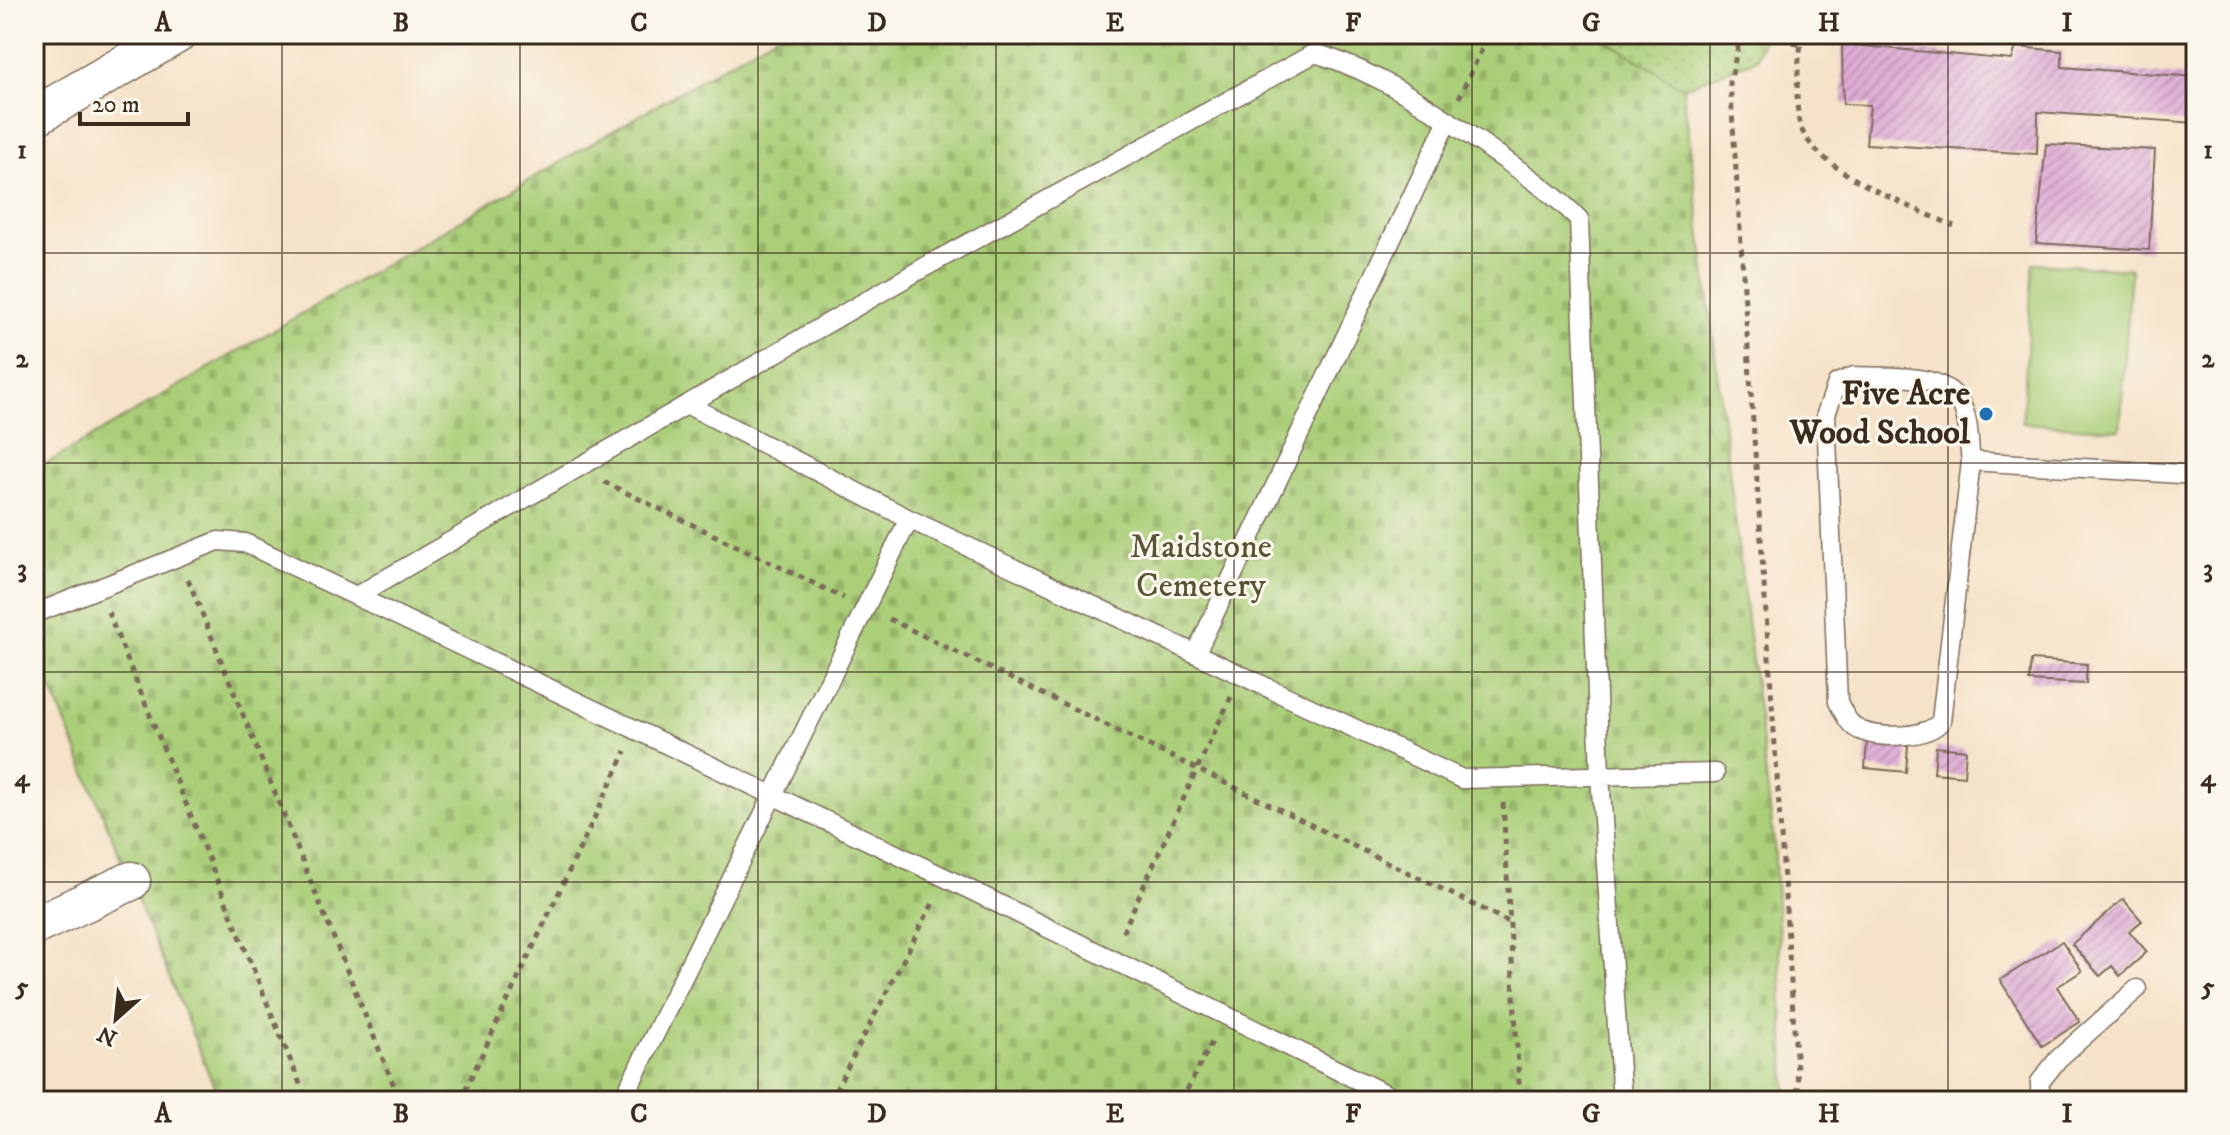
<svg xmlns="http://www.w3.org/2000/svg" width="2230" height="1135" viewBox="0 0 2230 1135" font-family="'IM FELL DW Pica',serif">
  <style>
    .cemetery { fill: url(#cemetery-stones); stroke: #737c4c; stroke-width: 2 }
    .park { fill: url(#park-dots); stroke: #737c4c; stroke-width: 2 }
    .pitch { fill: #abcf79; stroke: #737c4c; stroke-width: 2 }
    .building { fill: url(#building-hatch) }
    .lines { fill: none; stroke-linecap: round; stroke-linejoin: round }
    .service-casing { stroke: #7c6a5a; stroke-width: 21 }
    .minor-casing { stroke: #7c6a5a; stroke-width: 41 }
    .path { stroke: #7c6a5a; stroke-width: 5; stroke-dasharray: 6 6; stroke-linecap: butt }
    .service { stroke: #fff; stroke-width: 18 }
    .minor { stroke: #fff; stroke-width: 38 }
    .grid { fill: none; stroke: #3b2a1e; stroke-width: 2; stroke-opacity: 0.55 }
    .poi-dot { fill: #1f6fb2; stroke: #fbf7ec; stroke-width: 3 }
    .labels { text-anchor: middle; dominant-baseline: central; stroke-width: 6; stroke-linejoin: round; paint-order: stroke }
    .poi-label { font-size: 34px; font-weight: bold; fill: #3b2a1e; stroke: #fbf7ec; text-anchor: end }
    .park-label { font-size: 34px; fill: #575335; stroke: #fbf7ec }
    .neatline { fill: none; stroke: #3b2a1e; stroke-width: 3 }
    .grid-label { font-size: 26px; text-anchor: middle; font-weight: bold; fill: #3b2a1e }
  </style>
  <defs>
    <pattern id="cemetery-stones" width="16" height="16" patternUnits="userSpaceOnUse" patternTransform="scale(2)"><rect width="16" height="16" fill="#abcf79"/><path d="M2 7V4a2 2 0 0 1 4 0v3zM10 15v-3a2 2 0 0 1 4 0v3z" fill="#94b268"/></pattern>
    <pattern id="park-dots" width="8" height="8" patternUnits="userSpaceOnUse" patternTransform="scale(2)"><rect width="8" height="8" fill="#abcf79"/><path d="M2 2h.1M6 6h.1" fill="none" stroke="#94b268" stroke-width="1.8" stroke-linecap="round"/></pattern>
    <pattern id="building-hatch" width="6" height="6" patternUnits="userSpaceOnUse" patternTransform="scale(2)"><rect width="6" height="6" fill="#dfacd6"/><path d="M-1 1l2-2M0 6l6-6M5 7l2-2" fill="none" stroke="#b68cad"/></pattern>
  </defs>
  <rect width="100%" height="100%" fill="#fbf7ec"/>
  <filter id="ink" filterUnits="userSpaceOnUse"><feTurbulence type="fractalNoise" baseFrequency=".0125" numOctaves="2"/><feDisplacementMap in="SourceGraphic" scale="16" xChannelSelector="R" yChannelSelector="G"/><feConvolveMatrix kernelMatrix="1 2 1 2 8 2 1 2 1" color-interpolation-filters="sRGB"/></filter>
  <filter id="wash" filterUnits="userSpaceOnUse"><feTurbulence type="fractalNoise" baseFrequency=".006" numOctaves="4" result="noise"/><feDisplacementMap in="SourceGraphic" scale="32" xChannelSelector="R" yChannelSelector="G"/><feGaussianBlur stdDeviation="1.8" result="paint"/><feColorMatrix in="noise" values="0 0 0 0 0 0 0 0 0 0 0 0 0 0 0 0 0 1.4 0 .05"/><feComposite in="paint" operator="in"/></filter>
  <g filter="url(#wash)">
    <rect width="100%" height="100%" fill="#f5e2c8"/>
    <path class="cemetery" d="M778 34H1597L1683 88 1774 843 1787 1101H220L34 646V471Z"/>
    <path class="park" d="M1597 34H1764L1757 59 1683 88Z"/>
    <path class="pitch" d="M2033 263 2131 269 2120 430 2022 423Z"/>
    <g id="blocks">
      <path class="building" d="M1842 44 2012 60 2016 47 2062 51V67L2196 77V123L2038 112 2037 154 1866 144 1870 105 1843 104Z
        M2046 144 2155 150 2149 250 2036 243Z
        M2031 660 2087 664 2086 684 2029 681Z
        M1867 742 1908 745 1906 772 1865 768Z
        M1936 747 1966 750 1964 776 1934 773Z
        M2123 899 2142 921 2129 931 2147 952 2120 976 2112 966 2100 976 2072 944Z
        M2062 941 2082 971 2057 987 2080 1022 2042 1046 2000 980Z"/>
    </g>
  </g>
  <g filter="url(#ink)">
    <use href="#blocks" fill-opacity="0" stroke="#7c6a5a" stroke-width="2"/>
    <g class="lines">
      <defs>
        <path id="service" d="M1854 376C1888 378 1945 370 1962 406 1970 422 1968 443 1971 461L1941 721C1929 738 1881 739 1862 731 1849 727 1844 713 1838 702L1826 414 1837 383Z
          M688 405 909 519
          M1971 461 2196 475
          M358 595 923 268 1315 53C1380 73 1432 109 1487 147 1519 170 1551 191 1579 219L1600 775 1622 1101
          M34 614 218 541 245 543 946 878 1400 1101
          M1196 653 1448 120
          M622 1101 909 519 1462 779 1715 773
          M2040 1101V1082L2058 1059 2137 989"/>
        <path id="minor" d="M34 117 177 34
          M34 926 131 881"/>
      </defs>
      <use href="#service" class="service-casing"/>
      <use href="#minor" class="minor-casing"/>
      <path class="path" d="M1741 34 1730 82 1799 1101
        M1771 34 1800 45
        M1803 34C1798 55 1795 100 1799 121 1809 170 1913 207 1954 226
        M1459 98 1489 34
        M604 482 844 598
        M188 579 400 1101
        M108 612 307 1101
        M889 619 1197 769 1121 936
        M1231 697 1197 769 1511 923
        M1503 803 1520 1101
        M460 1101 626 751
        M830 1101 934 901
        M1181 1101 1214 1038"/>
      <use href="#service" class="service"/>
      <use href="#minor" class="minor"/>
    </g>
  </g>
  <path class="grid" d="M282 34V1101M520 34V1101M758 34V1101M996 34V1101M1234 34V1101M1472 34V1101M1710 34V1101M1948 34V1101M34 253H2196M34 463H2196M34 672H2196M34 882H2196"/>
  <circle class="poi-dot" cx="1986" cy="414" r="8"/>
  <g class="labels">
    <g class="poi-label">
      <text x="1970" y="394">Five Acre<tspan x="1970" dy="39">Wood School</tspan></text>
    </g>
    <g class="park-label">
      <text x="1201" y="547">Maidstone<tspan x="1201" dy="39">Cemetery</tspan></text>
    </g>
  </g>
  <rect width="2230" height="1135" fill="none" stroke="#fbf7ec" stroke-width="88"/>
  <g transform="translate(116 1019) rotate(207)" stroke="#fbf7ec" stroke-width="6" paint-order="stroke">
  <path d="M0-6L14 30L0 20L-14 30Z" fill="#3b2a1e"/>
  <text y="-12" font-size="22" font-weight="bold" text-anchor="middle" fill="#3b2a1e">N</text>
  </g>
  <path d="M80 112v12h108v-12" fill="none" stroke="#3b2a1e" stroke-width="4"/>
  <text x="92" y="112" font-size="24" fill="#3b2a1e" stroke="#fbf7ec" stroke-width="6" paint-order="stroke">20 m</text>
  <rect x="44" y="44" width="2142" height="1047" class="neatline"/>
  <g class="grid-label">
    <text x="163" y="31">A</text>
    <text x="401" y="31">B</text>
    <text x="639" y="31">C</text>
    <text x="877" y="31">D</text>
    <text x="1115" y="31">E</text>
    <text x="1353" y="31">F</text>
    <text x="1591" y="31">G</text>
    <text x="1829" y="31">H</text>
    <text x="2067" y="31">I</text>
    <text x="22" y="158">1</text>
    <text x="2208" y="158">1</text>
    <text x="22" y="367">2</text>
    <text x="2208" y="367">2</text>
    <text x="22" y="577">3</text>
    <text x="2208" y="577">3</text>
    <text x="22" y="786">4</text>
    <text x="2208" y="786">4</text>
    <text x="22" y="995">5</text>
    <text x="2208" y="995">5</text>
    <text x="163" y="1122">A</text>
    <text x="401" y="1122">B</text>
    <text x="639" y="1122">C</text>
    <text x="877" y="1122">D</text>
    <text x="1115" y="1122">E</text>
    <text x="1353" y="1122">F</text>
    <text x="1591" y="1122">G</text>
    <text x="1829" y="1122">H</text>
    <text x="2067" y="1122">I</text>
  </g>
</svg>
